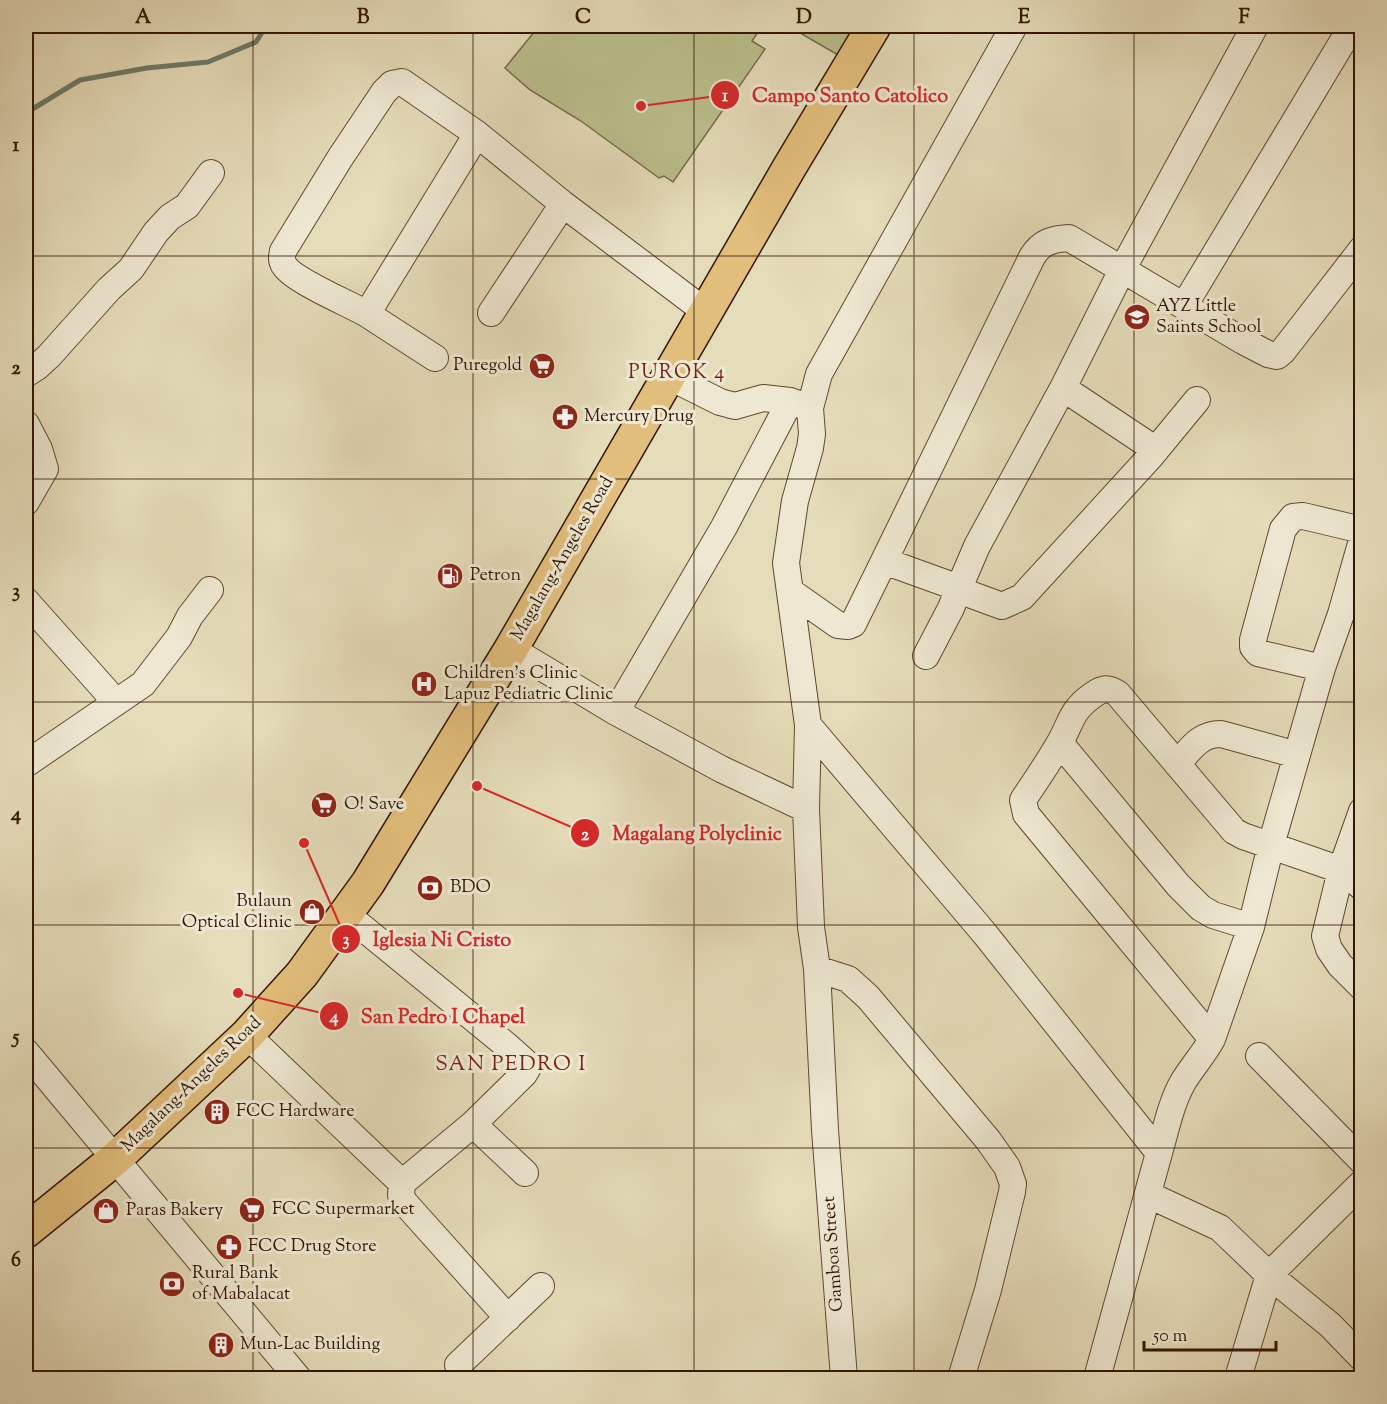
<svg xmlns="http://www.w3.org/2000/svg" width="1387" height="1404" viewBox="0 0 1387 1404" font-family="'Sorts Mill Goudy',serif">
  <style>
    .green { fill: #babf8c; stroke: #766a47; stroke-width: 1.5 }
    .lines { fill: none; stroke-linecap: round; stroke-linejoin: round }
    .stream { stroke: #6e7a69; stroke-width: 5 }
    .minor-casing { stroke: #5f4830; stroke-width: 28 }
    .major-casing { stroke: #321602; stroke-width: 36 }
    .minor { stroke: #eee8d2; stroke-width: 26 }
    .major { stroke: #e2be7c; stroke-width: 33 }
    .grid { fill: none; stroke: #321602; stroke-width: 1.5; stroke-opacity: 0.55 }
    .labels { text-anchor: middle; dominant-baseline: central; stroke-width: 6; stroke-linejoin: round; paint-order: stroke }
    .poi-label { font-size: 18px; fill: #321602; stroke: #eee8d2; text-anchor: start }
    .street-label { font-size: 18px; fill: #321602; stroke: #eee8d2 }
    .neighbourhood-label { font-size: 20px; letter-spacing: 1.5px; fill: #7a1f14; stroke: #eee8d2 }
    .quarter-label { font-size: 21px; letter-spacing: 1.5px; fill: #7a1f14; stroke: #eee8d2 }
    .leader { fill: none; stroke: #d62828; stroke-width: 2 }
    .callout-dot { fill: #d62828; stroke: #eee8d2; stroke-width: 2 }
    .mark-label { font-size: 18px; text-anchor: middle; font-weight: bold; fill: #fff }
    .callout-label { font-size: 20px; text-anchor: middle; font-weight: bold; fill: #d62828; stroke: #eee8d2; stroke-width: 6; stroke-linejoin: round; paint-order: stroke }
    .neatline { fill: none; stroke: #321602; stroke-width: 2 }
    .grid-label { font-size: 20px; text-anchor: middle; font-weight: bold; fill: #321602 }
  </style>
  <rect width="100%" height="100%" fill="#e5dcb9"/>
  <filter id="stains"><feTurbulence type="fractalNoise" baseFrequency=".00333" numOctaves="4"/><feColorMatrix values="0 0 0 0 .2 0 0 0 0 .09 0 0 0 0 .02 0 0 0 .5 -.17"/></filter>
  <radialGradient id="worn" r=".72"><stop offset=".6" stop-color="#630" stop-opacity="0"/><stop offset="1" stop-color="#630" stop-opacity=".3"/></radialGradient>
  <path class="green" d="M539 26H762L752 41 765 49 673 182 664 176 659 178 581 121 530 90 505 68Z
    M788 26H856L838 55Z"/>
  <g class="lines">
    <path class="stream" d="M26 113 80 80 147 68 208 62 256 42 266 26"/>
    <defs>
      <path id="minor" d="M477 134 367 314C350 304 292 280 284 265 281 260 282 256 283 251L340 158 384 92 392 84 402 82 477 134 563 204 706 312
        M1184 306 1352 26
        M491 313 563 204
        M367 314 435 358
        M26 374 37 367 49 356 109 289 131 269 156 232 170 217 187 206 211 173
        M668 376 720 402 735 406 763 398 790 401 804 406
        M1063 388 1156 450
        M1197 400 1150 457 1022 597 1002 606 972 595 959 588 977 546 1063 388 1122 270 1255 26
        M26 424 39 449 45 469 26 502
        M884 561 1032 257C1041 242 1052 239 1069 238L1243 341 1268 354 1277 356 1283 351 1362 249
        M791 592 838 625 848 626 853 624 884 561 959 588 951 608 926 656
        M26 601 116 702
        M511 649 616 712 721 769 806 809
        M1322 668 1258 653 1253 647V640L1283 529 1293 517 1303 516 1362 530
        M616 712 724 527 790 401
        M808 725 985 934 1159 1153 1097 1378
        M1060 743 1178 885 1201 908 1213 915 1251 927
        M26 764 143 684 179 637 190 616 210 590
        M1177 764C1191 749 1199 734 1221 734L1297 755
        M1362 811 1341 870 1325 936 1329 949 1340 965 1362 987
        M817 969 848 979 868 997 988 1140 1007 1167 1013 1184 1012 1192 988 1290 961 1378
        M247 1035 402 1183 473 1124 524 1074 527 1069 525 1062 506 1045 346 914
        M1212 1039 1026 814 1023 800C1035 782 1048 763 1059 744 1072 722 1070 711 1093 695 1103 688 1108 687 1118 694L1234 831 1243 836 1341 870 1362 887
        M26 1052 298 1378
        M1259 1056 1362 1161
        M473 1124 525 1173
        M1159 1153C1166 1129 1171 1103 1183 1082 1192 1067 1204 1054 1212 1039L1251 927 1271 845 1322 668 1341 614 1362 540
        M402 1183 401 1195 404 1202 508 1318
        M1149 1195 1220 1228 1269 1275 1362 1183
        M458 1365 541 1286
        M844 1378 825 1130 817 969 811 927 806 809 808 725 786 563 795 501 810 448 812 434 810 408 819 374 1014 26
        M1238 1378 1269 1275 1330 1325 1362 1358"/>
      <path id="major" d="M26 1231 116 1158 247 1035 302 974 368 883 511 649 789 168 874 26"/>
    </defs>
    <use href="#minor" class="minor-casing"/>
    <use href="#major" class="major-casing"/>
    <use href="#minor" class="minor"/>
    <use href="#major" class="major"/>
  </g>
  <path class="grid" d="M253 26V1378M473 26V1378M694 26V1378M914 26V1378M1134 26V1378M26 256H1362M26 479H1362M26 702H1362M26 925H1362M26 1148H1362"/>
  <defs>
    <symbol id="school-disc" viewBox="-11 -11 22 22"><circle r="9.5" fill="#8f2418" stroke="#eee8d2"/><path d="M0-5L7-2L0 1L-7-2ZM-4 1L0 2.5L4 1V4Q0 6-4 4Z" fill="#fff"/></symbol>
    <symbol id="supermarket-disc" viewBox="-11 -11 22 22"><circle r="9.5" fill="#8f2418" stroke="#eee8d2"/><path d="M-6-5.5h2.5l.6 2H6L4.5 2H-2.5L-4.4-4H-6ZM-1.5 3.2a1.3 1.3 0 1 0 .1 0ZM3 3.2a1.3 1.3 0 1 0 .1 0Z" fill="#fff"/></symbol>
    <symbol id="pharmacy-disc" viewBox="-11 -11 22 22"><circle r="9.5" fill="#8f2418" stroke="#eee8d2"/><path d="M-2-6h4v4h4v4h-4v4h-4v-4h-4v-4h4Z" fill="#fff"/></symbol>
    <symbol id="fuel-disc" viewBox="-11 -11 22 22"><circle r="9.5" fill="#8f2418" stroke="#eee8d2"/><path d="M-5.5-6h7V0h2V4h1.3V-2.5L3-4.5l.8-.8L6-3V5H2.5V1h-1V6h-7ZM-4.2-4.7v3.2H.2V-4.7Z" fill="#fff"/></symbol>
    <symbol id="hospital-disc" viewBox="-11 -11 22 22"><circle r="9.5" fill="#8f2418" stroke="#eee8d2"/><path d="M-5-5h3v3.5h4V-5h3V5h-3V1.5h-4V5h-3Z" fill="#fff"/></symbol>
    <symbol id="bank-disc" viewBox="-11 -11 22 22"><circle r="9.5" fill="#8f2418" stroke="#eee8d2"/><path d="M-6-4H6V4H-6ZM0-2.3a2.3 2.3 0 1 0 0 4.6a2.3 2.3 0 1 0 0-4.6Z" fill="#fff"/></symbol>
    <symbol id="shop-disc" viewBox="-11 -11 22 22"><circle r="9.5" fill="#8f2418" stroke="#eee8d2"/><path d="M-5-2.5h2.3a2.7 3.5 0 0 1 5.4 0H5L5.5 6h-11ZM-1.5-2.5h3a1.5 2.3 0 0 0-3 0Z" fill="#fff"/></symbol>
    <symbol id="building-disc" viewBox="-11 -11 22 22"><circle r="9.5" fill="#8f2418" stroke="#eee8d2"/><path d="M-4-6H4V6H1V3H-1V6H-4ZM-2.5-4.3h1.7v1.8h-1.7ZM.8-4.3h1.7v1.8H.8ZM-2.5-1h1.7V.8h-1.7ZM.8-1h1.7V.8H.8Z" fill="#fff"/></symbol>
  </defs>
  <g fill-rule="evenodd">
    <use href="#school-disc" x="1122" y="302" width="30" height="30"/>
    <use href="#supermarket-disc" x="527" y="351" width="30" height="30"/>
    <use href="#pharmacy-disc" x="550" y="402" width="30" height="30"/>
    <use href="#fuel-disc" x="435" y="561" width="30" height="30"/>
    <use href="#hospital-disc" x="409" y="669" width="30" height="30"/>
    <use href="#supermarket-disc" x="309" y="790" width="30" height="30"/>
    <use href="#bank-disc" x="415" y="873" width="30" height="30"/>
    <use href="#shop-disc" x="297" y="897" width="30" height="30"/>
    <use href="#building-disc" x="202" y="1097" width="30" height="30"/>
    <use href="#supermarket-disc" x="237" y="1195" width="30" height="30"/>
    <use href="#shop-disc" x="91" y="1196" width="30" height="30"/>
    <use href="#pharmacy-disc" x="214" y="1232" width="30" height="30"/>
    <use href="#bank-disc" x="157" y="1269" width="30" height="30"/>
    <use href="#building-disc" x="206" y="1330" width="30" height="30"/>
  </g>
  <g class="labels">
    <g class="poi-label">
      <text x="1156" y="307">AYZ Little<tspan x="1156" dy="21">Saints School</tspan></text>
      <text x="522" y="366" text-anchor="end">Puregold</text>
      <text x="584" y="417">Mercury Drug</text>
      <text x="470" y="576">Petron</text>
      <text x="444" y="674">Children's Clinic<tspan x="444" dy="21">Lapuz Pediatric Clinic</tspan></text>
      <text x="344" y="805">O! Save</text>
      <text x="450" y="888">BDO</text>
      <text x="292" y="902" text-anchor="end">Bulaun<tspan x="292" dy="21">Optical Clinic</tspan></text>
      <text x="236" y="1112">FCC Hardware</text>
      <text x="272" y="1210">FCC Supermarket</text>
      <text x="126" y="1211">Paras Bakery</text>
      <text x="248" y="1247">FCC Drug Store</text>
      <text x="192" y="1274">Rural Bank<tspan x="192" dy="21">of Mabalacat</tspan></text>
      <text x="240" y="1345">Mun-Lac Building</text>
    </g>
    <g class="street-label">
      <text transform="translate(563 559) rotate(-60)">Magalang-Angeles Road</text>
      <text transform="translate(192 1085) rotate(-44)">Magalang-Angeles Road</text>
      <text transform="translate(834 1254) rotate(-94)">Gamboa Street</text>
    </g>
    <g class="neighbourhood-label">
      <text x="677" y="373">PUROK 4</text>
    </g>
    <g class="quarter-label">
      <text x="511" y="1065">SAN PEDRO I</text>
    </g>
  </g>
  <path class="leader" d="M641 106L725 95M477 786L585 833M304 843L346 939M238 993L334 1016"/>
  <g class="callout-dot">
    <circle cx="641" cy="106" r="6"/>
    <circle cx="477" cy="786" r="6"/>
    <circle cx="304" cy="843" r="6"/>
    <circle cx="238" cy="993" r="6"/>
    <circle cx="725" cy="95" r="15"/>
    <circle cx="585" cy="833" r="15"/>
    <circle cx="346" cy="939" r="15"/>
    <circle cx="334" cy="1016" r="15"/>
  </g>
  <g class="mark-label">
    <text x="725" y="101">1</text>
    <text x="585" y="840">2</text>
    <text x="346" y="945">3</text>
    <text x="334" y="1022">4</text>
  </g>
  <g class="callout-label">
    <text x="850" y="102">Campo Santo Catolico</text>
    <text x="697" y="840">Magalang Polyclinic</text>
    <text x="442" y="946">Iglesia Ni Cristo</text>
    <text x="443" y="1023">San Pedro I Chapel</text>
  </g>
  <rect width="1387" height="1404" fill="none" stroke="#e5dcb9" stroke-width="66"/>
  <path d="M1144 1341v9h132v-9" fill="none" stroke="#321602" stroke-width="3"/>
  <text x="1153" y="1341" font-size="18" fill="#321602" stroke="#eee8d2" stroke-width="4.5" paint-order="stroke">50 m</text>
  <rect x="33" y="33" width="1321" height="1338" class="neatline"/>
  <g class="grid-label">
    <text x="143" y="23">A</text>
    <text x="363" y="23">B</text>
    <text x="583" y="23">C</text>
    <text x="804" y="23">D</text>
    <text x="1024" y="23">E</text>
    <text x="1244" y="23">F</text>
    <text x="16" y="151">1</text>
    <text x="16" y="374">2</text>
    <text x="16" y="597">3</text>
    <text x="16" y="820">4</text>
    <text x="16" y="1043">5</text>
    <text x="16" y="1266">6</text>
  </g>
  <rect width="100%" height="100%" filter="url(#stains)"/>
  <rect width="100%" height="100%" fill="url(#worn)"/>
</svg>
